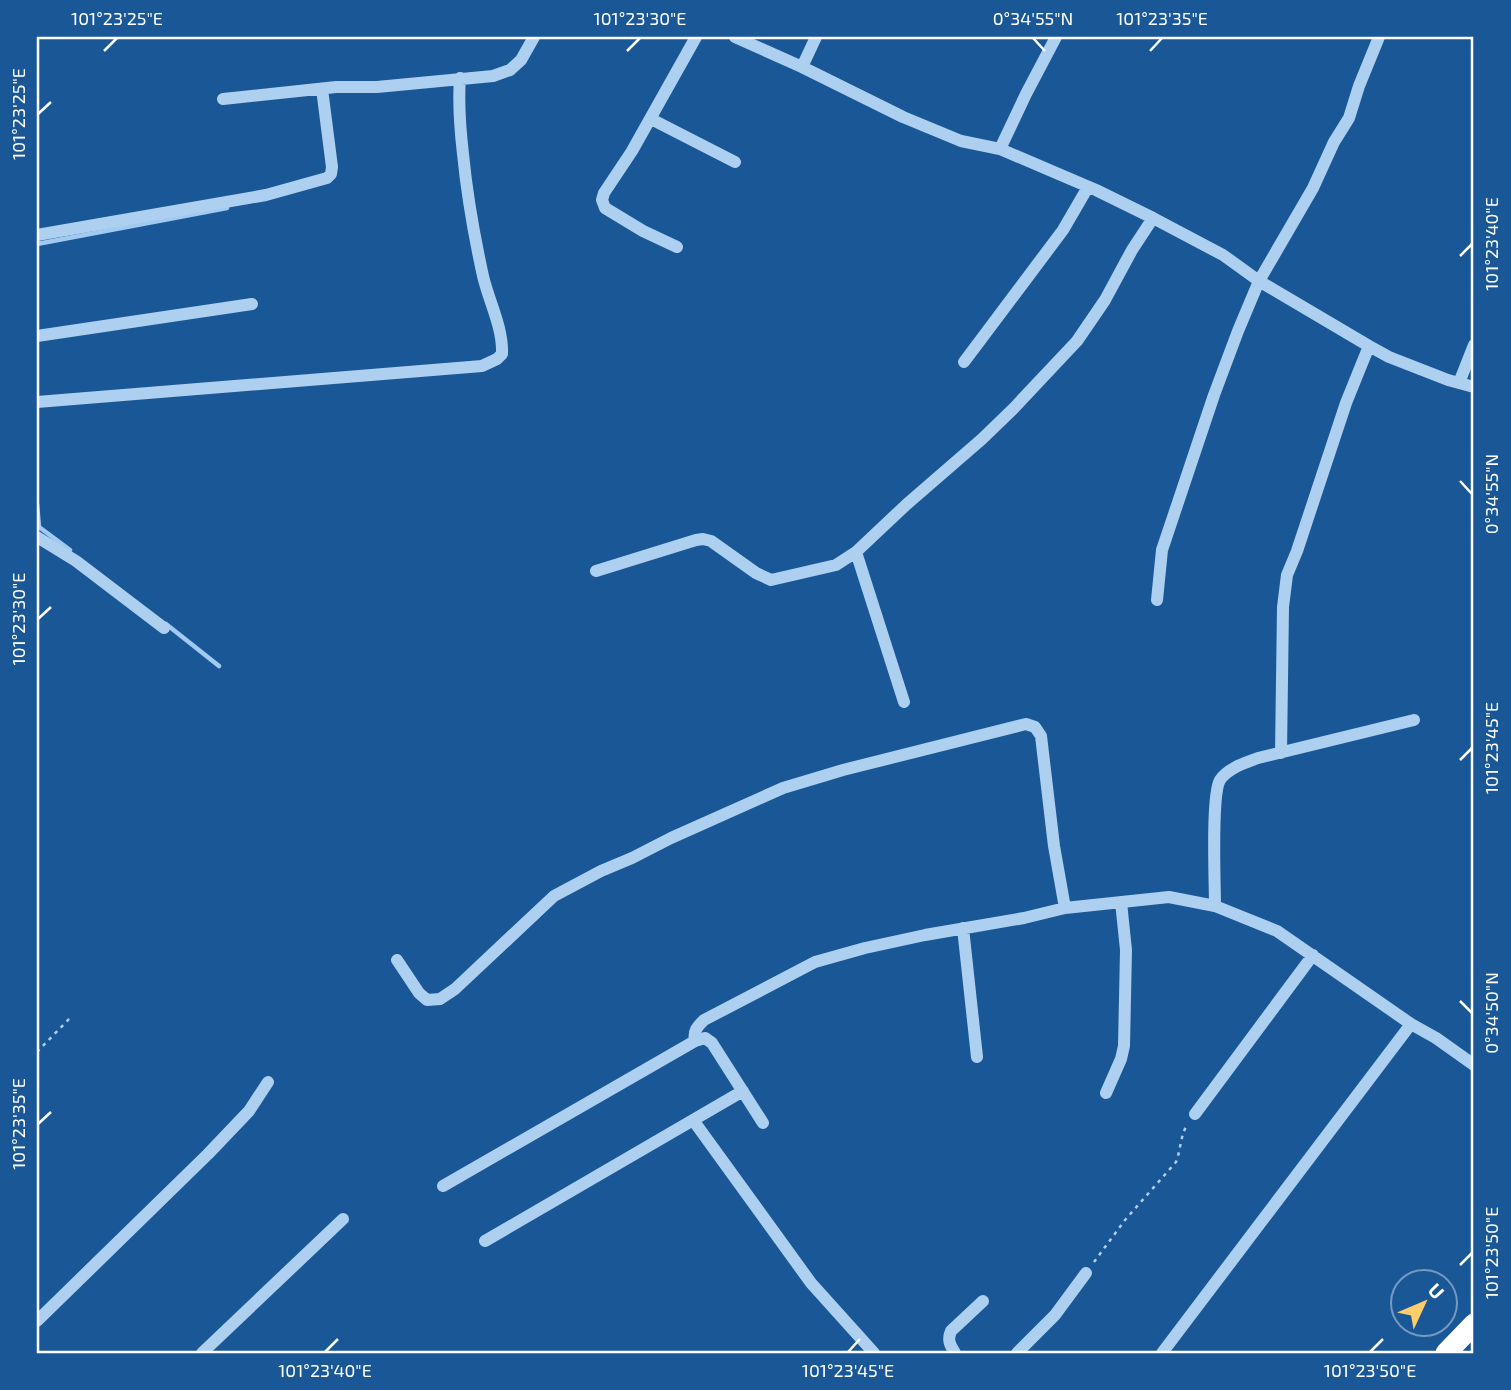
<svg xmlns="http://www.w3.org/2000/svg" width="1511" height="1390" viewBox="0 0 1511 1390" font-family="'Exo 2',sans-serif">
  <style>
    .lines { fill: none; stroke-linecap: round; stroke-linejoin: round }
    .stream { stroke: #a0caf2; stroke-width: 4.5 }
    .path { stroke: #adcff0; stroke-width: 2.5; stroke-dasharray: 3.5 5; stroke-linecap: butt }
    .minor { stroke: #adcff0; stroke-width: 12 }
    .highway { stroke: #fff; stroke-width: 21 }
    .ticks { fill: none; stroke: #fff; stroke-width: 2.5 }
    .neatline { fill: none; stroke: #fff; stroke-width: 2.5 }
    .ticks-label { font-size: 18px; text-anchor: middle; fill: #fff }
  </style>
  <rect width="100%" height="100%" fill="#1a5796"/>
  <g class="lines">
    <path class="stream" d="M37 244 227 208
      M37 504 39 527 70 550
      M166 624 219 666"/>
    <path class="path" d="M37 1052 70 1018
      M1094 1262 1125 1220 1176 1162C1181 1149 1180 1137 1187 1125"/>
    <path class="minor" d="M735 37 802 67 903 117 961 141 1000 149 1096 190 1153 218 1223 255 1259 281 1369 346 1389 357 1448 380 1474 387
      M802 67 816 37
      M223 99 336 87H377L493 76 510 70 521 60 534 37
      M651 119 735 162
      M1000 149 1026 94 1056 37
      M37 235 266 195 327 178 331 174 332 167 322 89
      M677 247 643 231 605 208 602 200 604 193 632 151 696 37
      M37 336 252 304
      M964 362 1063 230 1088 187
      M1459 383 1474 345
      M37 402 482 366 497 359 502 354C503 327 489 302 483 276 474 235 467 195 463 154 460 128 458 104 460 78
      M37 537 76 561 164 628
      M856 552 904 702
      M596 571 696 540 703 539 711 541 756 573 771 580 836 565 856 552 907 504 982 439 1014 408 1077 341 1105 300 1132 250 1153 218
      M1157 600 1162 550 1214 395 1238 331 1259 281 1313 188 1334 142 1349 118 1359 86 1379 37
      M1281 753 1283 607 1287 575 1297 551 1346 403 1369 346
      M1215 906C1215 884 1211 795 1220 780 1228 768 1245 763 1258 758L1414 720
      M963 928 977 1057
      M397 960 419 993 427 1000 440 999 455 989 554 896 601 871 632 858 671 838 783 788 843 770 1026 724 1035 727 1041 736 1054 846 1065 908
      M695 1041C693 1031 697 1027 704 1020L815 962 865 948 925 935 1024 918 1065 908 1169 897 1215 906 1277 931 1411 1024 1436 1038 1474 1065
      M1106 1093 1121 1059 1124 1046 1126 950 1121 902
      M1195 1114 1313 955
      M693 1120 811 1283 874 1353
      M443 1186 695 1041 705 1038 712 1043 763 1123
      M485 1241 743 1091
      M37 1321 208 1154 249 1111 268 1082
      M202 1353 343 1219
      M955 1353C950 1345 947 1340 951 1331L983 1301
      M1017 1353 1055 1315 1086 1273
      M1162 1353 1411 1024"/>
    <path class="highway" d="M1446 1353 1474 1324"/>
  </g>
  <path class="ticks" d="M1033 38 1045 51M104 51 117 38M627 51 640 38M1150 51 1162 38M38 114 51 102M1460 256 1472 244M1460 481 1472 494M38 619 51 607M1460 760 1472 748M1460 1001 1472 1013M38 1124 51 1112M1460 1265 1472 1253M325 1352 338 1339M848 1352 860 1339M1370 1352 1383 1339"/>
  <rect width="1511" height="1390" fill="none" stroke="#1a5796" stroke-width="77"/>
  <g transform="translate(1424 1303) rotate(46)"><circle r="33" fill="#1a5796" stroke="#769ac0" stroke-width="2"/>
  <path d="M0-5L12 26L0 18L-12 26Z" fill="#ffcc6c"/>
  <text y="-10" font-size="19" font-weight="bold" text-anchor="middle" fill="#ffffff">U</text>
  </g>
  <rect x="38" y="38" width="1434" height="1314" class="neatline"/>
  <g class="ticks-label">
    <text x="117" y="25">101°23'25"E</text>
    <text x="640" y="25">101°23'30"E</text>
    <text x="1033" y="25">0°34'55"N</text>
    <text x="1162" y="25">101°23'35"E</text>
    <text transform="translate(19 114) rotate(-90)" y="6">101°23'25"E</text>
    <text transform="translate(1492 244) rotate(-90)" y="6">101°23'40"E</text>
    <text transform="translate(1492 494) rotate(-90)" y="6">0°34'55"N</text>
    <text transform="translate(19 619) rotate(-90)" y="6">101°23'30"E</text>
    <text transform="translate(1492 748) rotate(-90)" y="6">101°23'45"E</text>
    <text transform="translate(1492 1013) rotate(-90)" y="6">0°34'50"N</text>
    <text transform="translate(19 1124) rotate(-90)" y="6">101°23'35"E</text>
    <text transform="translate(1492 1253) rotate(-90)" y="6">101°23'50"E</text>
    <text x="325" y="1377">101°23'40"E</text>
    <text x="848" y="1377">101°23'45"E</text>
    <text x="1370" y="1377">101°23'50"E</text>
  </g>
</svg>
